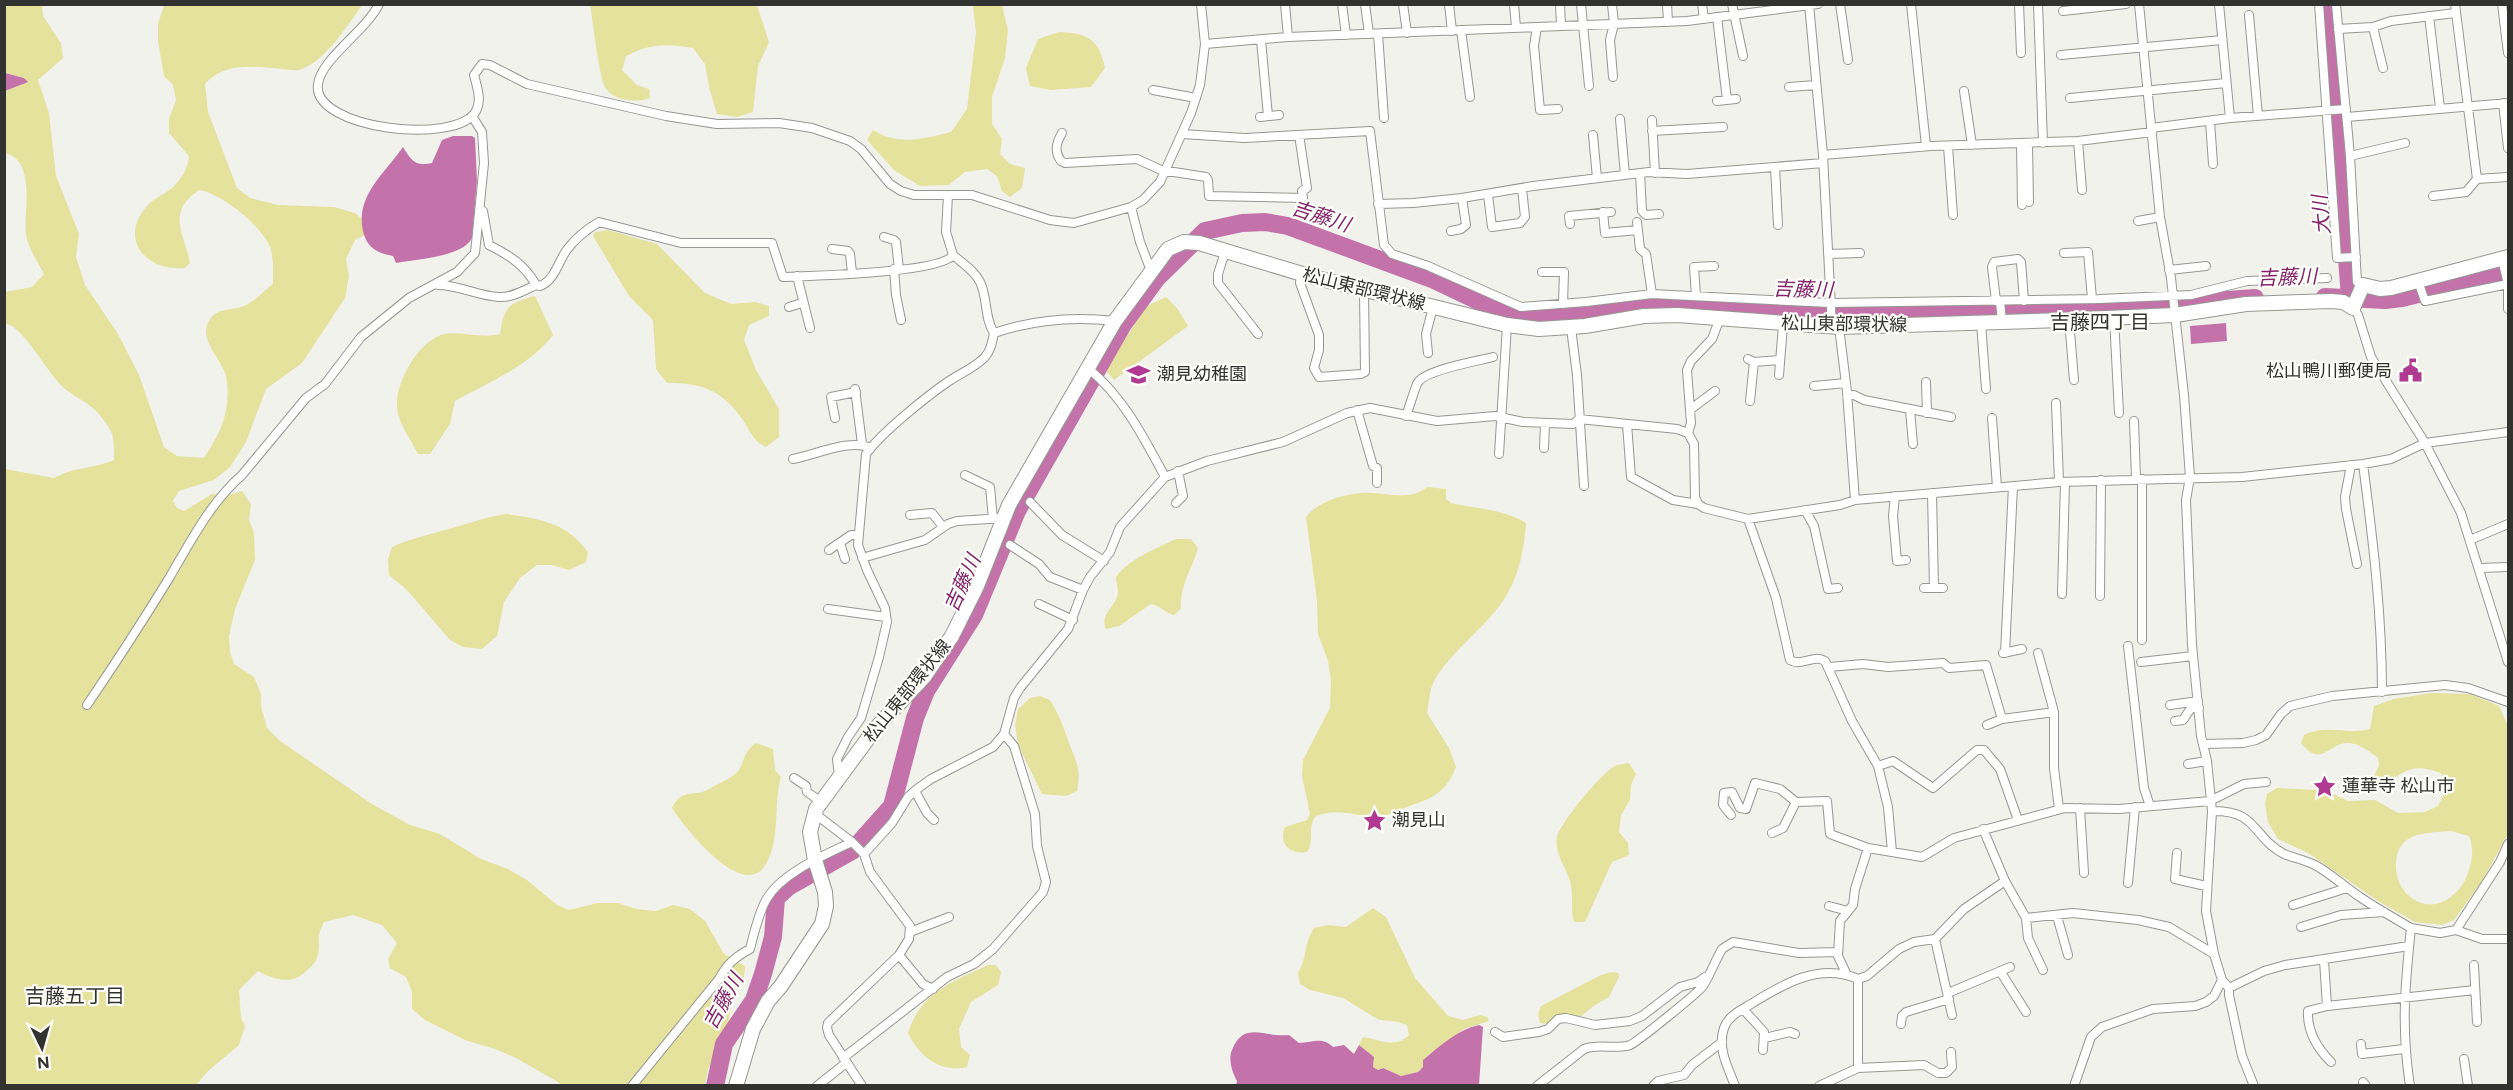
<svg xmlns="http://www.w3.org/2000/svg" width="2513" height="1090" viewBox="0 0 2513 1090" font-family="Figtree,'Noto Sans JP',sans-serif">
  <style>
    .green { fill: #e4e29d; fill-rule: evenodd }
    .water { fill: #c473aa }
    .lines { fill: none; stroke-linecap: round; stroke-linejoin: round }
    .river { stroke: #c473aa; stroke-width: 18 }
    .street-casing { stroke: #979792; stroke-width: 10 }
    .primary-casing { stroke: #979792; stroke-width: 16 }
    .street { stroke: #fff; stroke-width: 8 }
    .primary { stroke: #fff; stroke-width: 14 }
    .labels { text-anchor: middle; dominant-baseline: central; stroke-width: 4.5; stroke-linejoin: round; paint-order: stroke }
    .street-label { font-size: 18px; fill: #323230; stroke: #fffffa }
    .poi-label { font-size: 18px; fill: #323230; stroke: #fffffa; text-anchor: start }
    .water-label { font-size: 20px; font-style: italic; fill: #84236b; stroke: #fffffa }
    .neighbourhood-label { font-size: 20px; fill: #323230; stroke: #fffffa }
  </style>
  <rect width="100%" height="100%" fill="#f2f2ed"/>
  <path class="green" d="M5 5H42L43 16 61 43 63 58 38 80 49 113 56 176 79 234 76 257 85 285 118 334 139 375 164 447 177 456 204 458C221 433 232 408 226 376 222 359 195 337 211 318 220 307 232 311 244 306 255 302 263 291 273 284 273 272 274 259 270 247 262 226 221 193 199 190 166 212 184 233 190 263L185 268C168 269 155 266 143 254 128 237 136 215 152 201 159 196 169 192 175 185 183 176 188 168 189 156L169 133V119L176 100 173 85 164 76 158 41V24L164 5H362C348 25 326 60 302 69 296 71 290 70 283 69 255 67 225 61 205 84L208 112 237 188 250 198 278 205 334 207 355 213 362 219 365 235 355 240 346 259 349 276 345 298 302 363 266 389 246 442 230 467 214 480 179 491 173 501 177 508 184 511 212 494 229 495 242 491 251 504 249 520 254 533 255 560 235 609 229 636 230 652 234 664 254 677 261 694V706L267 728 280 741 372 804 410 825 440 834 481 859 508 869 527 880 557 905 569 910 598 903H618L636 909 656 911 673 905 690 909 705 921 724 954 745 966 744 977 734 994 726 1032 708 1069 705 1085H563L518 1059 498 1050 465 1040 425 1020 412 1009V992L406 977 390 968 388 959 397 943 382 925 353 915 324 922C315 940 321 939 318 954 316 963 312 966 305 972 290 986 274 979 258 971L239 990 241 1018 245 1026 239 1045 208 1071 196 1085H5V469L54 478C73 467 93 469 114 460 114 449 115 437 109 428 94 403 84 404 64 388 46 372 25 328 5 323V292L32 287 44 274C38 262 28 248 26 235 23 212 37 161 5 153V91L27 82 24 78 5 73Z
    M590 5H757L769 42 758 66 753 112 737 117 717 114 709 87 705 64 693 48C668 43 648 44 626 56L622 70 637 85 649 89 650 98C637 103 615 101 606 89 599 79 593 21 590 5Z
    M973 5H1002L1008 30 1005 58 992 97V124L1002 139 1000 154 1010 164 1025 168 1022 188 1010 197 1002 191 997 176 987 169 965 172 949 185 920 186 894 170 867 140 873 130C898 146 924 139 951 132L967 109 976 33Z
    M1059 32C1088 33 1099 39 1105 68L1091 87 1051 90 1030 86 1026 68 1038 39Z
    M608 230 657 244 705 293 731 304 755 302 769 306V316L749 325 744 340 756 370 779 409V437L766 447C751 440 750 429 740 416 720 389 700 383 667 383L656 369 653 320 629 296 593 236 595 232Z
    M535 296 553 335C529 366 490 382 455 401L450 424 430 454H418C411 440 398 423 397 407 395 383 419 339 445 334 462 331 481 339 500 334 504 307 508 303 535 296Z
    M1166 297 1177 308 1188 326 1114 380 1107 372V366L1147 306Z
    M1427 487 1446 489V499L1451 503C1476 509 1504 509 1526 523 1524 552 1518 581 1500 605 1483 629 1442 660 1432 686 1429 694 1429 705 1427 713L1449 748 1456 767C1442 803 1420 799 1390 814 1364 823 1342 804 1315 817 1307 829 1315 840 1307 852 1290 855 1278 844 1285 827L1307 820 1310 814 1302 776 1303 760 1330 708 1331 681 1328 661 1318 634 1317 601 1306 517C1317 502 1344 494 1362 493 1384 491 1408 503 1427 487Z
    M507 514C541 519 567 523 588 552L586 562 569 570 552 565H537L520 578 504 602 497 636 482 649 463 647 450 640 407 590 389 575 388 559 392 547C409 539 424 536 442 531 464 525 485 517 507 514Z
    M1176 539H1191L1198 548C1192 570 1179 586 1181 609L1174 615C1165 613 1161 606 1151 604L1119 626 1106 629C1099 613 1117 607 1118 592 1118 588 1116 581 1116 577 1130 558 1155 549 1176 539Z
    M2431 693 2470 694 2499 706 2508 726V834L2481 883 2454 920 2442 925 2415 922 2378 901 2308 853 2278 839 2268 822 2265 804 2267 794 2277 788 2315 790 2327 791 2348 801 2375 800 2398 813 2425 812 2438 806 2446 790 2441 773C2411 762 2404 771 2381 788L2374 787 2371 782 2379 766 2378 758C2370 752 2359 743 2348 743 2330 742 2321 769 2301 743L2304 735C2327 724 2346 735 2370 729L2374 706 2394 699ZM2451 831 2469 836C2475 850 2472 866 2465 880 2453 902 2430 914 2408 895 2393 882 2390 848 2410 838 2422 832 2438 832 2451 831Z
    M1040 696 1050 700C1058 713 1063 725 1068 740 1075 761 1082 766 1077 791L1066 796 1042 794 1018 745 1015 725 1018 709 1030 698Z
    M756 743 773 749 775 770 781 777C773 805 781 838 766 864 744 903 684 827 672 808 683 786 694 799 711 788 719 783 733 778 739 770 746 758 743 752 756 743Z
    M1629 763 1636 774 1631 785 1630 800 1621 815 1619 832 1628 843 1629 855 1612 862 1585 922H1574C1570 909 1574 894 1570 881 1566 868 1554 852 1557 837 1561 822 1602 772 1615 766 1619 764 1625 764 1629 763Z
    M1373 908 1386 917 1415 978 1448 1016 1463 1020 1480 1015 1487 1017 1489 1021 1464 1029 1423 1060V1067L1418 1072 1401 1076 1383 1068 1378 1070 1373 1067 1374 1057 1359 1045 1363 1037C1382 1040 1394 1049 1409 1035L1407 1025 1394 1021 1379 1020 1343 998 1310 990 1300 984 1298 973C1307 959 1304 942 1314 928L1328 925 1346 927Z
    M988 965H996L1001 972 998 985 971 1002 959 1029 961 1047 970 1055 967 1067C940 1073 920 1057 908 1033 921 992 952 982 988 965Z
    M1612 972 1618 973 1619 977 1609 997 1595 1005 1581 1016H1570L1547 1024 1540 1023 1538 1014 1541 1006 1601 975Z"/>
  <path class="water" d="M5 73 24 78 28 82 5 91Z
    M472 136 475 138 477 181 472 238C463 257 416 259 396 263L393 256C377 253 367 248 363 231 355 196 385 173 403 147 411 160 415 167 432 163L442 140 453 136Z
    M2226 323 2227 341 2191 344 2190 326Z
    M1479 1025 1483 1027 1479 1085H1236L1237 1081C1232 1072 1228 1059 1232 1050 1244 1020 1265 1038 1289 1035L1299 1043C1313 1043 1321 1036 1333 1047L1344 1045 1354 1054 1359 1045 1374 1057 1373 1067 1378 1070 1383 1068 1401 1076 1418 1072 1423 1067V1060C1440 1046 1457 1030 1479 1025Z"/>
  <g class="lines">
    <path class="river" d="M2327 4 2350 297
      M2325 297 2385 300 2402 298 2508 272
      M715 1086 724 1044 754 1000 763 974 773 937 776 898 788 887 852 851 892 806 915 718 926 691 974 615 1017 511 1122 326 1157 278 1205 231 1242 223 1265 222 1288 226 1432 279 1499 311 1517 316 1568 313 1647 303 1805 313H1931L2129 307 2255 298"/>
    <defs>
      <path id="street" d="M379 4C366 31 321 59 318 84 311 129 457 146 476 111 482 100 477 87 474 75L482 64 490 65 527 84 666 116 717 124 779 123 812 128 850 141 861 149 890 184 901 191 914 195H972L1050 220 1074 223 1131 207 1143 200 1160 182 1191 113 1200 85 1205 44 1201 4
        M1285 4 1288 37
        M1342 4 1346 35
        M1365 4 1369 34
        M1403 4 1407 33
        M1449 4 1452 31
        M1514 4 1516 28
        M1560 4 1561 26
        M1581 4 1589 86
        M1612 4 1614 24 1610 40 1613 77
        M1667 4 1668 22
        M1702 4 1704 19
        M1732 4 1743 56
        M1809 4 1823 155 1832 327
        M1840 4 1848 60
        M1911 4 1926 146
        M2019 4 2021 53
        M2038 4 2043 143
        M2139 4 2160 217 2171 278 2184 395 2190 477 2186 500 2192 645 2201 736 2207 761 2212 811 2206 911 2214 954 2222 980 2229 988V995L2242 1056 2254 1086
        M2219 4 2230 118
        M2319 4 2337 258 2356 257
        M2336 4 2350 156 2357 282 2363 285
        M2455 4 2477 179
        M2502 4 2508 53
        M2063 11 2126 4
        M2249 15 2258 116
        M2429 16 2440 108
        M1717 17 1727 100
        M1537 27 1534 46 1540 110 1558 109
        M2373 27 2383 68
        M2338 29 2373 27 2391 21 2455 13
        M1461 30 1470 97
        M1378 34 1384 118
        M1261 40 1268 116
        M1205 44 1288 37 1687 21 1818 4
        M2061 55 2222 40
        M1789 87 1816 85
        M1153 90 1196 98
        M1964 91 1972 145
        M2070 98 2226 83
        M1717 101 1736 99
        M2503 103 2508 148
        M1260 117 1279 115
        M2347 117 2508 103
        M1620 119 1625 175
        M1652 120 1655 173
        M2210 121 2213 164
        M2151 128 2230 118 2346 109
        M1652 131 1723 127
        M1062 133C1056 143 1054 152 1061 161L1065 163 1137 159 1161 170 1206 177 1208 180 1209 196 1303 198
        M1182 134 1245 138 1370 131 1384 245 1392 254 1428 266 1521 307 1586 302 1652 294 1830 303 2099 299 2191 295 2247 281 2327 278
        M1299 135 1307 188 1302 191 1304 205
        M1593 135 1597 178
        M2078 141 2082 190
        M2021 144 2022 205
        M2028 144 2029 202
        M1948 146 1953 215
        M1823 155 1931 146 2078 141 2152 132
        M2350 156 2405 143
        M1775 167 1778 225
        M1640 173 1642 211 1646 215 1659 214
        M1488 195 1492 227 1520 223 1525 217 1522 188
        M2433 196 2466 192 2477 179 2508 177
        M1378 204 1413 203 1462 198 1533 186 1649 172 1687 174 1823 163
        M1131 207 1140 242 1151 271
        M483 211 489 245C509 255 525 265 536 285L540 286C554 281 558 263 566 251 574 240 587 229 599 222L681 243H772L783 277C809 276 942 273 953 255L946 232 948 195
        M1603 212 1605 233 1638 230
        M2138 221 2160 217
        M1637 222 1640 249 1646 254 1652 294
        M1570 224 1569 216 1611 212
        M1451 231 1461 229 1466 225 1462 198
        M884 237 894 240 896 242 899 269
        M832 249 848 251 850 254 852 273
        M1225 252 1218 274V283L1258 334
        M2064 253 2088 252 2092 299
        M1828 254 1860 253
        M953 255C962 263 975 271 980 282 988 298 984 318 994 333
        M2502 259 2508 284V309
        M894 269 896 295 901 320
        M2169 270 2206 266
        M1542 272H1564L1563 304
        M1301 274 1300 283 1319 335V350L1314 368 1319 377 1361 374 1365 372 1364 290
        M797 276 810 328
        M2418 281 2425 301 2508 284
        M438 285C459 285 478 296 499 297 511 298 525 290 536 285
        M1696 296 1694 267 1714 266
        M1996 301 1992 267 1994 262 2018 259 2021 262 2024 301
        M2000 301 2002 322
        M789 307 802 303
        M2353 308 2358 315 2371 357 2425 443 2461 513 2508 662
        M2114 318 2119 413
        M2069 320 2074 380
        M1981 323 1986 389
        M1839 327 1847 392 1855 500
        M1571 328 1577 375 1584 486
        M1428 353 1426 334 1433 307
        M1748 359 1754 362 1780 360
        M1089 369C1124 398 1144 438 1165 477
        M1779 375 1783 325
        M1926 382 1927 413
        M1814 386 1846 383
        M855 389 862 444
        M1847 395H1854L1864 400 1951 417
        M1750 401 1754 362
        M2056 403 2059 482
        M1691 409 1715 391
        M1357 410 1373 466 1377 468V483
        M1910 410 1913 444
        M1406 416C1410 405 1413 394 1417 384 1422 370 1479 361 1493 357
        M835 418 831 397 856 392
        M1992 418 1997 487
        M2134 421 2136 479
        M1627 424 1631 477 1673 500 1698 504
        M1688 433 1691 423 1687 370 1691 361 1712 339 1720 318
        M1544 448 1545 423
        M1499 454 1507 325
        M793 459C815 455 851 438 871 448
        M2363 464C2373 540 2382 615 2382 692
        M2351 465 2345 497 2346 509 2357 564
        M965 475 990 487 993 519
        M1932 493 1934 588
        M1895 496 1893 516 1897 561 1906 560
        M1030 502 1062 535 1104 561
        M1176 503 1183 496 1178 471
        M1805 510 1814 526 1828 589 1838 588
        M910 515 932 513 943 527
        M1748 519 1776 598 1790 660C1802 667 1813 654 1825 661L1852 721 1878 766 1888 807 1892 852
        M2470 540 2508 524
        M840 543 845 559
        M1010 545 1039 564 1050 577 1083 590
        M829 550 851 535H857
        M862 558 925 540 948 524 957 521 1004 518
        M2480 568 2508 567
        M1924 588H1943
        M2062 594 2065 482
        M2100 596 2101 480
        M1039 604 1073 620
        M828 609 886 617
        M2142 640V479
        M2128 646 2144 788 2150 806
        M2003 653 2022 649
        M2005 653 2013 486
        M2038 653 2054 712
        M2141 662 2193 656
        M1829 667 1863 664 1888 667 1943 663 1949 668 1986 665 2002 719 2054 712V768L2059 809
        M87 705C115 664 142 622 168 580 190 543 209 504 242 475L306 398 325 384 361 337 409 298 457 272 475 253 484 163 482 132 472 116
        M2170 705 2198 701
        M2175 721 2183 720 2191 708H2199
        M1987 725 2002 719
        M2204 744 2243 743 2256 740 2266 735 2281 714 2290 706 2332 696 2445 685 2468 688 2508 702
        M2188 764 2207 761
        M1878 766 1893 761 1933 788 1977 750H1984L2000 769 2018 820
        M839 776 837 759 848 737 861 718 879 657 887 622 885 608 867 570 858 545 866 454C881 433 927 396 949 381 961 373 974 368 984 358 991 351 992 342 994 333 1035 319 1073 316 1115 321
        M794 778 806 786 807 792 820 801
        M915 791 927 813 934 820
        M2080 808 2084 873
        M2212 811C2258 810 2252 837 2284 854 2294 858 2305 860 2315 865 2330 873 2345 887 2360 897 2376 908 2394 918 2411 928
        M814 813 852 842
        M1731 815 1723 805 1724 793 1732 792 1740 808 1746 809 1755 783 1780 789 1796 802 1827 801 1830 834 1868 848 1922 857 1954 838 2065 808 2119 809 2210 801 2244 784 2266 782
        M1983 829 2005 881 2026 918 2073 913 2138 920 2169 927 2214 954
        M1772 833 1783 828 1796 802
        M2177 853 2175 879 2206 886
        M2128 883 2135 807
        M2293 905 2347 888
        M1829 906 1848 911
        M2057 916 2068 955
        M2026 918 2028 938 2043 970
        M2301 927 2341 915 2384 912
        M2456 930 2482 939H2508
        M910 932 949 917
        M1935 939 1952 1015
        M899 955 923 984 933 989
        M2324 960 2327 1006 2475 990
        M2474 965 2477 1022
        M2000 971 2026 1012
        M1846 973 1838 956 1840 921 1853 905 1855 889 1868 848
        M1858 979 1867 976 1899 949 1914 942 1935 939 1964 909 2005 881
        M2229 988 2264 971 2285 965 2409 946
        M1948 993 2010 967
        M2327 1006 2308 1011C2307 1031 2318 1049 2331 1062
        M1743 1009 1764 1032 1763 1050
        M1901 1024 1902 1016 1906 1012 1949 999
        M1495 1032 1503 1037 1539 1032 1548 1029 1558 1019 1566 1018 1595 1025 1630 1021 1642 1016 1680 987 1698 982 1705 977
        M1765 1038 1790 1032 1795 1034
        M2361 1044 2362 1054 2404 1049
        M843 1058 947 977 974 964 993 949 1043 892 1046 882 1037 846 1035 814 1014 746 1004 734
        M2464 1059 2468 1086
        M1858 1068 1924 1065 1938 1073H1946L1952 1067 1951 1052
        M2363 1082 2366 1086
        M632 1086 719 979C727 964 735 957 750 949 754 933 758 915 766 900 781 873 825 855 852 842L864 854 892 823 908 797 917 789 931 779 993 747 1004 734 1014 698 1020 688 1068 629 1083 590 1090 577 1110 552 1120 527 1165 477 1207 461 1283 442 1347 413 1370 408 1437 421 1495 416 1523 422 1573 424 1579 419 1677 429 1688 433 1694 444 1695 497 1698 504 1704 508 1748 519 1840 505 1855 500 2059 482 2242 477 2363 464 2391 459 2425 443 2508 432
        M817 1086 846 1063
        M862 1086 829 1035 827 1028 828 1023 899 955 909 939 910 926 870 872 864 854
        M1537 1086 1584 1049C1599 1043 1616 1050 1630 1045 1636 1043 1699 992 1703 986 1710 975 1715 961 1722 949L1733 942 1799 953 1838 952
        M1653 1086 1658 1081 1684 1075 1692 1065 1722 1042
        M1735 1086C1728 1067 1717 1048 1724 1028 1728 1016 1741 1010 1751 1004 1783 984 1820 962 1858 979V1068L1819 1086
        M2074 1086 2091 1037 2102 1027 2153 1009 2195 1006 2206 1002 2214 996 2222 980
        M2410 1086C2401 1028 2405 985 2411 928L2440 933 2456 930 2500 862 2508 844"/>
      <path id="primary" d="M736 1086 753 1029 768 1001 781 986 822 924 826 906 825 892 815 860 810 832 816 809 875 729 924 677 952 636 977 586 1009 505 1115 321 1168 249 1184 242 1199 243 1309 276 1507 325 1539 329 1585 326 1644 316 1677 315 1839 327 2062 320 2175 315 2246 304 2331 301 2343 302 2353 308 2363 285 2380 289 2391 288 2508 257"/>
    </defs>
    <use href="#street" class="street-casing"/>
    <use href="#primary" class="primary-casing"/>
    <use href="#street" class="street"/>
    <use href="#primary" class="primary"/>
  </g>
  <defs>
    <symbol id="civic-bare" viewBox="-9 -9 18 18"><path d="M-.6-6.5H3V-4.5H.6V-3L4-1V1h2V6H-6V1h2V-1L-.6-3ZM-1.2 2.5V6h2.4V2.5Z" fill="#b03a91" stroke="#fffffa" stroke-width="2.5" paint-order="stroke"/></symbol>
    <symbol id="school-bare" viewBox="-9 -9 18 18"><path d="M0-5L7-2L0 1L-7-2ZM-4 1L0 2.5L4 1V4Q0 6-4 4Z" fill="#b03a91" stroke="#fffffa" stroke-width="2.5" paint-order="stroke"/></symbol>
    <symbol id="sight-bare" viewBox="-9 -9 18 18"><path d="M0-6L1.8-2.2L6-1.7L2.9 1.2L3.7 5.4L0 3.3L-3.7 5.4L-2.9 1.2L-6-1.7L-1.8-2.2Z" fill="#b03a91" stroke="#fffffa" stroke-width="2.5" paint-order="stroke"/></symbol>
  </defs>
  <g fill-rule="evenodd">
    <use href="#civic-bare" x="2394" y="354" width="33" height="33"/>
    <use href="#school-bare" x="1122" y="358" width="33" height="33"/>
    <use href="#sight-bare" x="2308" y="770" width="33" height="33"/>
    <use href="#sight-bare" x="1358" y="804" width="33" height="33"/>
  </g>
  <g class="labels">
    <g class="street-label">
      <text transform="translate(1364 289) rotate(14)">松山東部環状線</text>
      <text transform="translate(1844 324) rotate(1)">松山東部環状線</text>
      <text transform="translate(907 691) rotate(-51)">松山東部環状線</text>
    </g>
    <g class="poi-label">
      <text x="2392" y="371" text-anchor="end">松山鴨川郵便局</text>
      <text x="1157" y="374">潮見幼稚園</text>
      <text x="2342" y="786">蓮華寺 松山市</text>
      <text x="1392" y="820">潮見山</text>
    </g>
    <g class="water-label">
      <text transform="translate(2321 215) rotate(-95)">大川</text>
      <text transform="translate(1321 216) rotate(18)">吉藤川</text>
      <text transform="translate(2287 277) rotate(-2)">吉藤川</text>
      <text transform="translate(1803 289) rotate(2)">吉藤川</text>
      <text transform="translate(962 583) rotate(-66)">吉藤川</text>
      <text transform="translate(723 1001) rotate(-61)">吉藤川</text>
    </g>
    <g class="neighbourhood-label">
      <text x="2100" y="322">吉藤四丁目</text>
      <text x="75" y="996">吉藤五丁目</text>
    </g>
  </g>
  <rect width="2513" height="1090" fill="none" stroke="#323230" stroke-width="12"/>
  <g transform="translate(42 1048) rotate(175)" stroke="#fffffa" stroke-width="4.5" paint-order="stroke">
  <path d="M0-4.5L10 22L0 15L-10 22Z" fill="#323230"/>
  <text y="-9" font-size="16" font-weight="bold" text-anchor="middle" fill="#323230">N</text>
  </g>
</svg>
